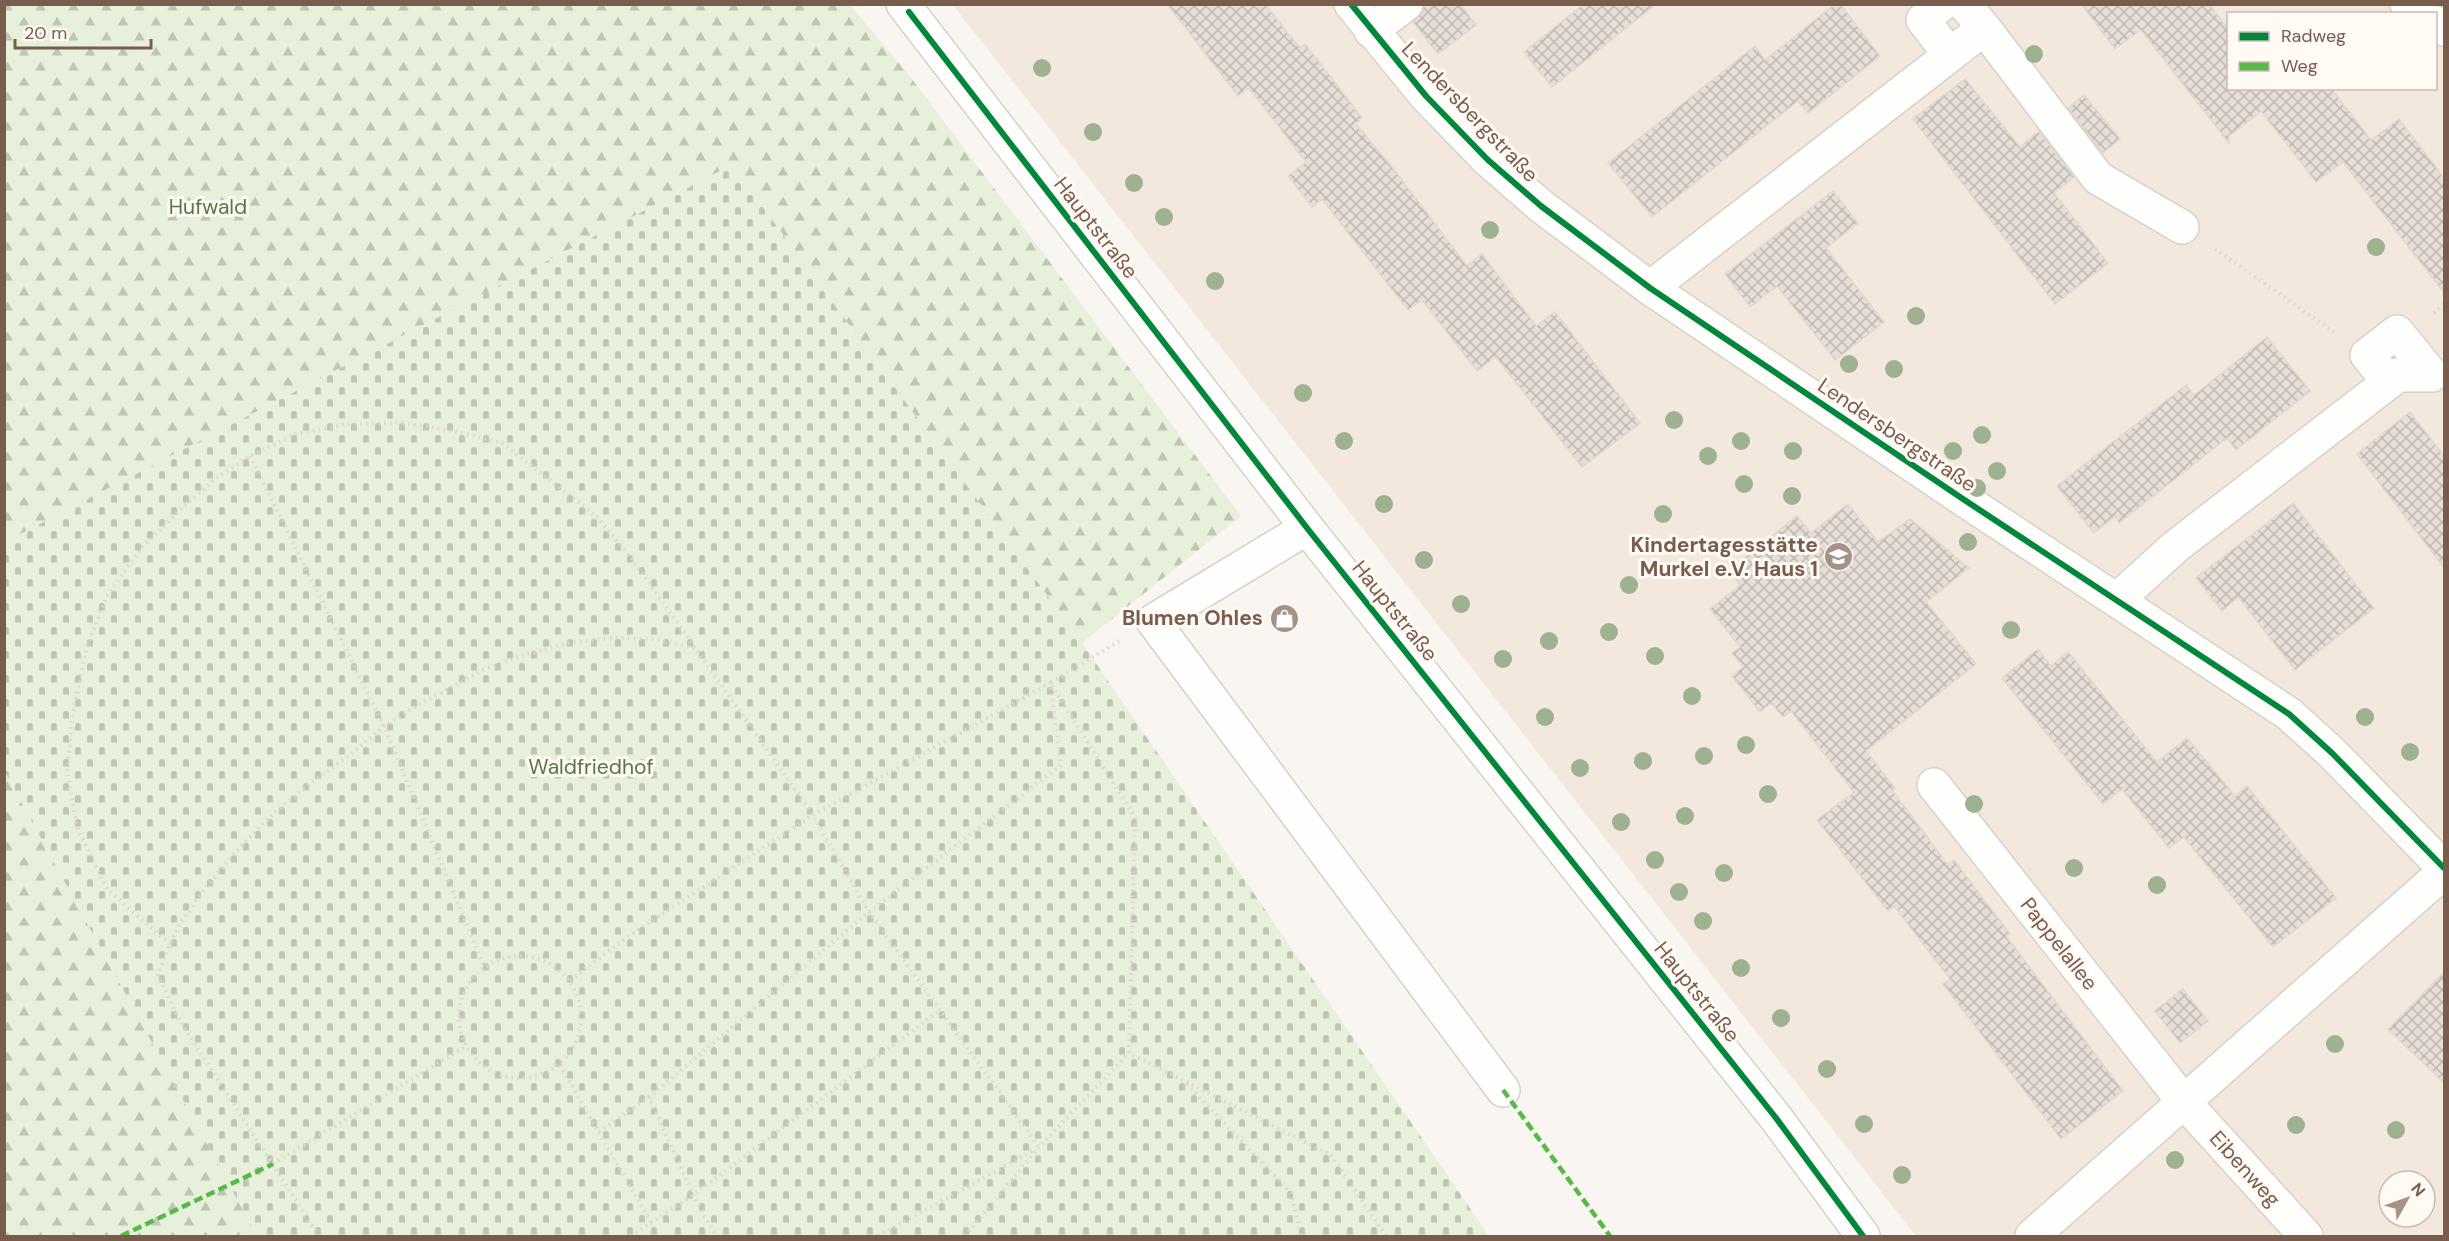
<svg xmlns="http://www.w3.org/2000/svg" width="2449" height="1241" viewBox="0 0 2449 1241" font-family="'DM Sans',sans-serif">
  <style>
    .residential { fill: #f2e8de; fill-rule: evenodd }
    .forest { fill: url(#forest-firs) }
    .cemetery { fill: url(#cemetery-stones) }
    .building { fill: url(#building-cross-hatch); stroke: #e2d8d2; stroke-width: 1.5 }
    .lines { fill: none; stroke-linecap: round; stroke-linejoin: round }
    .minor-casing { stroke: #d7d1cb; stroke-width: 36 }
    .path { stroke: #dcd5d0; stroke-width: 4; stroke-dasharray: 1.5 4.5; stroke-linecap: butt }
    .minor { stroke: #fefefd; stroke-width: 33 }
    .quiet { stroke: #58b947; stroke-width: 4.5; stroke-dasharray: 9 4.5; stroke-linecap: butt }
    .cycleway-casing { stroke: #fffaf3; stroke-width: 10 }
    .cycleway { stroke: #00873e; stroke-width: 6 }
    .tree { fill: #9eb190 }
    .labels { text-anchor: middle; dominant-baseline: central; stroke-width: 6; stroke-linejoin: round; paint-order: stroke }
    .street-label { font-size: 21px; fill: #7a5c4d; stroke: #fffaf3 }
    .park-label { font-size: 21px; fill: #537a41; stroke: #fffaf3 }
    .poi-label { font-size: 21px; font-weight: bold; fill: #7a5c4d; stroke: #fffaf3; text-anchor: end }
  </style>
  <defs>
    <pattern id="forest-firs" width="22" height="20" patternUnits="userSpaceOnUse" patternTransform="scale(1.5)"><rect width="22" height="20" fill="#e7f0db"/><path d="M5 1l3.5 6h-7zM16 11l3.5 6h-7z" fill="#c0c6b4"/></pattern>
    <pattern id="cemetery-stones" width="16" height="16" patternUnits="userSpaceOnUse" patternTransform="scale(1.5)"><rect width="16" height="16" fill="#e7f0db"/><path d="M2 7V4a2 2 0 0 1 4 0v3zM10 15v-3a2 2 0 0 1 4 0v3z" fill="#c0c6b4"/></pattern>
    <pattern id="building-cross-hatch" width="8" height="8" patternUnits="userSpaceOnUse" patternTransform="scale(1.5)"><rect width="8" height="8" fill="#e6ded7"/><path d="M0 0l8 8M0 8l8-8" fill="none" stroke="#bfb7b1"/></pattern>
  </defs>
  <rect width="100%" height="100%" fill="#f9f5f0"/>
  <path class="residential" d="M953 5H2444V1236H1916ZM2228 14H2436V88H2228ZM2389 1181H2425V1217H2389Z"/>
  <path class="forest" d="M5 4 850 5 908 74 1241 516 1082 643 732 165 5 542Z
    M5 772 257 1236H5Z"/>
  <path class="cemetery" d="M732 165 1082 643 1489 1236H257L5 772V542Z"/>
  <path class="building" d="M1167 4H1265L1300 48 1305 44 1334 81 1362 118 1356 124 1392 167 1467 266 1482 254 1536 326 1555 312 1640 423 1582 467 1496 357 1477 371 1422 300 1408 310 1322 199 1312 207 1288 176 1306 162 1249 88 1238 96Z
    M1424 4H1460L1476 25 1438 54 1413 22 1423 12Z
    M1584 4H1656L1552 87 1524 52Z
    M1835 4H1840L1880 56 1808 113 1798 101 1652 217 1608 163 1755 46 1765 60Z
    M2081 4H2209L2229 30V88H2331L2371 140 2399 119 2445 179V294L2343 162 2316 182 2261 111 2229 136V143L2141 30 2115 49Z
    M1965 79 2020 147 2039 131 2074 177 2054 193 2108 263 2055 304 1913 119Z
    M2084 95 2120 139 2103 153 2068 108Z
    M1833 191 1858 223 1826 248 1884 322 1835 360 1777 286 1750 307 1725 274Z
    M2267 337 2310 391 2236 450 2227 438 2119 523 2115 516 2094 533 2057 486 2186 385 2194 395Z
    M2410 412 2445 457V569L2357 454Z
    M2293 503 2374 608 2295 670 2238 597 2222 611 2196 578Z
    M1848 504 1878 542 1910 519 1969 568 1926 602 1976 664 1866 751 1895 788 1892 790 1948 865 1954 860 2010 934 2006 936 2123 1091 2061 1139 1943 984 1950 979 1894 906 1888 911 1817 820 1854 792 1791 711 1783 717 1771 703 1760 712 1732 676 1743 667 1732 653 1740 647 1710 609 1740 585 1735 578 1745 570 1739 562 1797 516 1811 533Z
    M2038 649 2051 666 2068 652 2157 762 2187 738 2235 796 2247 786 2336 898 2273 947 2184 837 2169 848 2122 789 2103 804 2002 678Z
    M2445 971V1084L2388 1029Z
    M2183 989 2208 1021 2180 1043 2155 1011Z"/>
  <g class="lines">
    <defs>
      <path id="minor" d="M903 4 1307 528 1776 1118 1863 1236
        M1351 4 1426 96 1488 160 1541 206 1650 288 1963 499 2289 714 2332 753 2444 868
        M1942 4 1923 20 1950 55 1984 28 1964 4
        M2407 4 2421 14
        M2436 23 2444 29
        M1984 28 2098 178 2182 227
        M1371 31 1406 4
        M1650 288 1950 55
        M2397 332 2432 375H2397L2389 382 2367 355Z
        M1307 528 1153 621 1503 1090
        M2118 599 2175 547 2389 382
        M1934 785 2184 1102 2306 1236
        M2032 1236 2444 872"/>
    </defs>
    <use href="#minor" class="minor-casing"/>
    <path class="path" d="M2215 249 2334 332
      M2434 313 2444 304
      M250 456 384 726 484 966
      M1119 641 1050 683 1135 817 1129 1053 1331 1155 1386 1236
      M170 944 107 889 77 827 67 771 73 712 87 647 106 598 140 549 184 506 215 479 250 456 296 434 346 424 405 423 454 431 502 443 596 516 633 560 813 815 869 912 1039 1147
      M459 1017a61 61 0 1 1 122 0a61 61 0 1 1-122 0Z
      M570 980 633 933 813 815 1050 683 1061 765 869 912 649 1097 693 1195 716 1236
      M560 1065 652 1224
      M1187 1084 1291 1193 1301 1236
      M599 1132 649 1097
      M273 1164 466 1046
      M319 1236 178 1018 158 975 170 944 180 924 207 886 242 845 272 815 303 789 350 755 384 726 413 708 483 670 520 656 567 643 612 638 655 639 695 648
      M631 1236 693 1195 940 1010
      M878 1236 1036 1149
      M965 1236 1039 1147 1129 1053"/>
    <use href="#minor" class="minor"/>
    <path class="quiet" d="M1503 1090 1610 1236
      M121 1236 273 1164"/>
    <defs>
      <path id="cycleway" d="M1351 4 1426 96 1488 160 1541 206 1650 288 1963 499 2289 714 2332 753 2444 868
        M909 12 1307 528 1776 1118 1863 1236"/>
    </defs>
    <use href="#cycleway" class="cycleway-casing"/>
    <use href="#cycleway" class="cycleway"/>
  </g>
  <g class="tree">
    <circle cx="2034" cy="54" r="9"/>
    <circle cx="1042" cy="68" r="9"/>
    <circle cx="1093" cy="132" r="9"/>
    <circle cx="1134" cy="183" r="9"/>
    <circle cx="1164" cy="217" r="9"/>
    <circle cx="1490" cy="230" r="9"/>
    <circle cx="2376" cy="247" r="9"/>
    <circle cx="1215" cy="281" r="9"/>
    <circle cx="1916" cy="316" r="9"/>
    <circle cx="1849" cy="364" r="9"/>
    <circle cx="1894" cy="369" r="9"/>
    <circle cx="1303" cy="393" r="9"/>
    <circle cx="1674" cy="420" r="9"/>
    <circle cx="1982" cy="435" r="9"/>
    <circle cx="1344" cy="441" r="9"/>
    <circle cx="1741" cy="441" r="9"/>
    <circle cx="1793" cy="451" r="9"/>
    <circle cx="1953" cy="451" r="9"/>
    <circle cx="1708" cy="456" r="9"/>
    <circle cx="1997" cy="471" r="9"/>
    <circle cx="1744" cy="484" r="9"/>
    <circle cx="1977" cy="488" r="9"/>
    <circle cx="1792" cy="496" r="9"/>
    <circle cx="1384" cy="504" r="9"/>
    <circle cx="1663" cy="514" r="9"/>
    <circle cx="1968" cy="542" r="9"/>
    <circle cx="1424" cy="560" r="9"/>
    <circle cx="1629" cy="585" r="9"/>
    <circle cx="1461" cy="604" r="9"/>
    <circle cx="2011" cy="630" r="9"/>
    <circle cx="1609" cy="632" r="9"/>
    <circle cx="1549" cy="641" r="9"/>
    <circle cx="1655" cy="656" r="9"/>
    <circle cx="1503" cy="659" r="9"/>
    <circle cx="1692" cy="696" r="9"/>
    <circle cx="1545" cy="717" r="9"/>
    <circle cx="2365" cy="717" r="9"/>
    <circle cx="1746" cy="745" r="9"/>
    <circle cx="2410" cy="752" r="9"/>
    <circle cx="1704" cy="756" r="9"/>
    <circle cx="1643" cy="761" r="9"/>
    <circle cx="1580" cy="768" r="9"/>
    <circle cx="1768" cy="794" r="9"/>
    <circle cx="1974" cy="804" r="9"/>
    <circle cx="1685" cy="816" r="9"/>
    <circle cx="1621" cy="822" r="9"/>
    <circle cx="1655" cy="860" r="9"/>
    <circle cx="2074" cy="868" r="9"/>
    <circle cx="1724" cy="873" r="9"/>
    <circle cx="2157" cy="885" r="9"/>
    <circle cx="1679" cy="892" r="9"/>
    <circle cx="1703" cy="921" r="9"/>
    <circle cx="1741" cy="968" r="9"/>
    <circle cx="1781" cy="1018" r="9"/>
    <circle cx="2335" cy="1044" r="9"/>
    <circle cx="1827" cy="1069" r="9"/>
    <circle cx="1864" cy="1124" r="9"/>
    <circle cx="2296" cy="1125" r="9"/>
    <circle cx="2396" cy="1130" r="9"/>
    <circle cx="2175" cy="1160" r="9"/>
    <circle cx="1902" cy="1175" r="9"/>
  </g>
  <defs>
    <symbol id="school-disc" viewBox="-11 -11 22 22"><circle r="9.5" fill="#a69286" stroke="#fffaf3"/><path d="M0-5L7-2L0 1L-7-2ZM-4 1L0 2.5L4 1V4Q0 6-4 4Z" fill="#fff"/></symbol>
    <symbol id="shop-disc" viewBox="-11 -11 22 22"><circle r="9.5" fill="#a69286" stroke="#fffaf3"/><path d="M-5-2.5h2.3a2.7 3.5 0 0 1 5.4 0H5L5.5 6h-11ZM-1.5-2.5h3a1.5 2.3 0 0 0-3 0Z" fill="#fff"/></symbol>
  </defs>
  <g fill-rule="evenodd">
    <use href="#school-disc" x="1822" y="540" width="33" height="33"/>
    <use href="#shop-disc" x="1268" y="602" width="33" height="33"/>
  </g>
  <g class="labels">
    <g class="street-label">
      <text transform="translate(1470 112) rotate(46)">Lendersbergstraße</text>
      <text transform="translate(1096 228) rotate(52)">Hauptstraße</text>
      <text transform="translate(1897 435) rotate(34)">Lendersbergstraße</text>
      <text transform="translate(1395 611) rotate(51)">Hauptstraße</text>
      <text transform="translate(2059 944) rotate(52)">Pappelallee</text>
      <text transform="translate(1697 992) rotate(51)">Hauptstraße</text>
      <text transform="translate(2245 1169) rotate(48)">Eibenweg</text>
    </g>
    <g class="park-label">
      <text x="208" y="207">Hufwald</text>
      <text x="591" y="767">Waldfriedhof</text>
    </g>
    <g class="poi-label">
      <text x="1818" y="545">Kindertagesstätte<tspan x="1818" dy="24">Murkel e.V. Haus 1</tspan></text>
      <text x="1263" y="618">Blumen Ohles</text>
    </g>
  </g>
  <rect width="2449" height="1241" fill="none" stroke="#7a5c4d" stroke-width="12"/>
  <rect x="2227" y="12" width="210" height="78" fill="#fffaf3" stroke="#cabbb1" stroke-width="1.5"/>
  <rect x="2239" y="32" width="30" height="9" fill="#00873e" stroke="#cabbb1" stroke-width="1.5"/>
  <text x="2281" y="42" font-size="18" fill="#7a5c4d">Radweg</text>
  <rect x="2239" y="62" width="30" height="9" fill="#58b947" stroke="#cabbb1" stroke-width="1.5"/>
  <text x="2281" y="72" font-size="18" fill="#7a5c4d">Weg</text>
  <g transform="translate(2407 1199) rotate(50)"><circle r="28" fill="#fffaf3" stroke="#cabbb1" stroke-width="1.5"/>
  <path d="M0-4.5L10 22L0 15L-10 22Z" fill="#a69286"/>
  <text y="-9" font-size="16" font-weight="bold" text-anchor="middle" fill="#7a5c4d">N</text>
  </g>
  <path d="M15 39v9h136v-9" fill="none" stroke="#7a5c4d" stroke-width="3"/>
  <text x="24" y="39" font-size="18" fill="#7a5c4d" stroke="#fffaf3" stroke-width="4.5" paint-order="stroke">20 m</text>
</svg>
